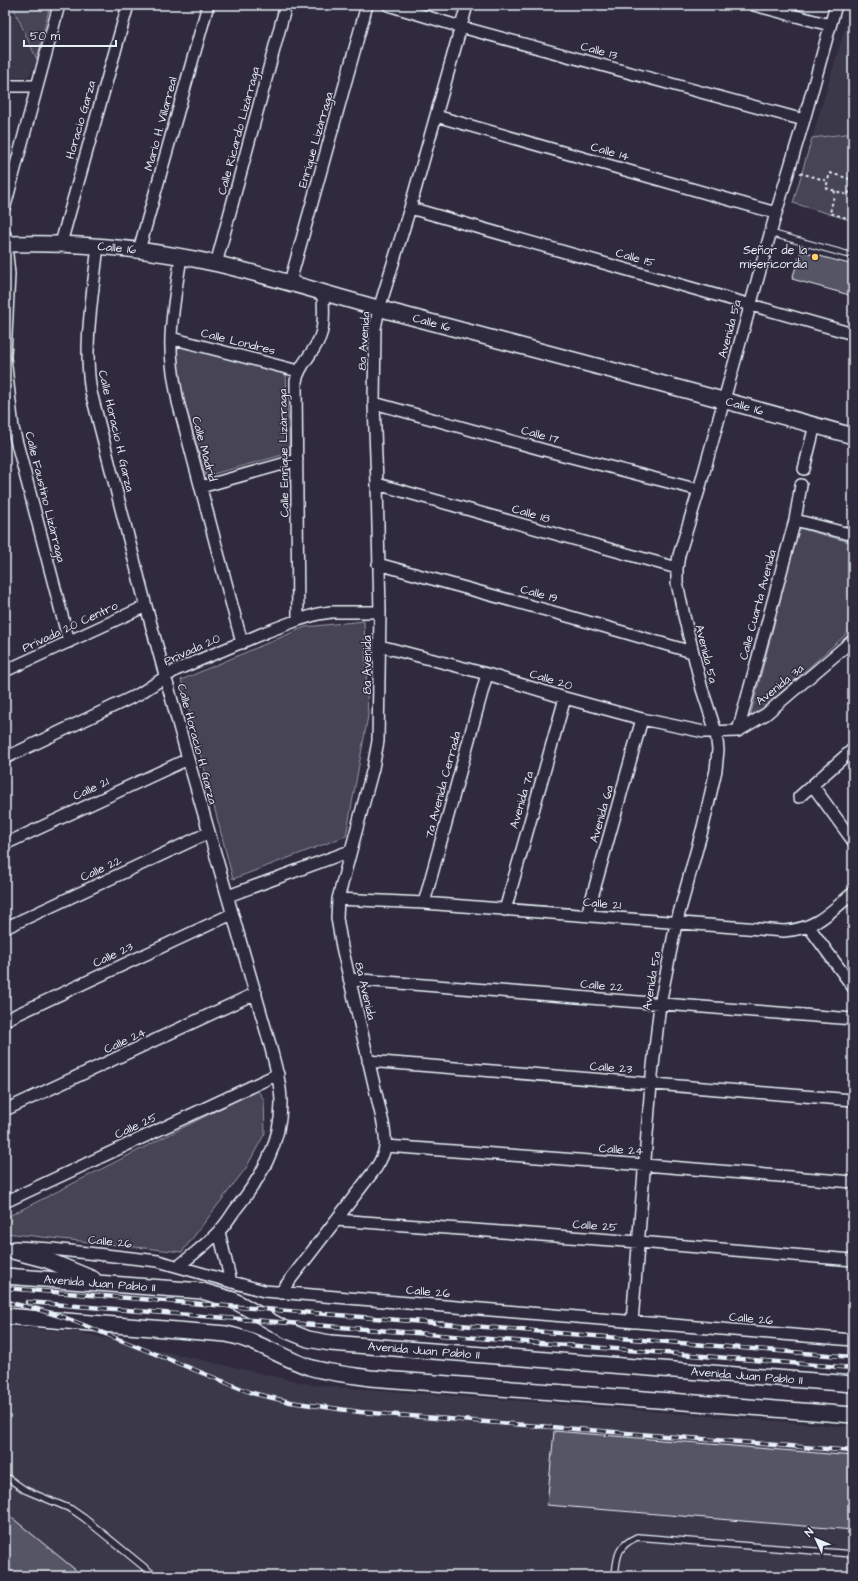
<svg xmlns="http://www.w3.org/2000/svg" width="858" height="1581" viewBox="0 0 858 1581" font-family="'Architects Daughter',sans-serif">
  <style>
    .built { fill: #3b3749 }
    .green { fill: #464455; stroke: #979aa6 }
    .building { fill: #575565; stroke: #e8f1f8 }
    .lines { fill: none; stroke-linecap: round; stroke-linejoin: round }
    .lane-casing { stroke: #e8f1f8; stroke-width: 8 }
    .street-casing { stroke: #e8f1f8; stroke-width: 14 }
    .secondary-casing { stroke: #e8f1f8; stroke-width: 18 }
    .path { stroke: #e8f1f8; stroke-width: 2; stroke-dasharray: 3 3; stroke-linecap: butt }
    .lane { stroke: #2f2a3d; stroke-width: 5.5 }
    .street { stroke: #2f2a3d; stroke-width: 11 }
    .secondary { stroke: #2f2a3d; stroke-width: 15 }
    .rail-casing { stroke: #e8f1f8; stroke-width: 4.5 }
    .rail { stroke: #2f2a3d; stroke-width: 3; stroke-dasharray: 9; stroke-linecap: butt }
    .poi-dot { fill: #ffd166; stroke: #2f2a3d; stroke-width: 1.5 }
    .labels { text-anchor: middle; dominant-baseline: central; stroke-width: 3; stroke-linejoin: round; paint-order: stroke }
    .street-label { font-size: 12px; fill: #e8f1f8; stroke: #2f2a3d }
    .poi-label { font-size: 12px; fill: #e8f1f8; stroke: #2f2a3d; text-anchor: end }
  </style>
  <rect width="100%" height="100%" fill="#2f2a3d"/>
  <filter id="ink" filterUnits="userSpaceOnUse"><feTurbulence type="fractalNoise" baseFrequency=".025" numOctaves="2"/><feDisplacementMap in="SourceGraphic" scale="8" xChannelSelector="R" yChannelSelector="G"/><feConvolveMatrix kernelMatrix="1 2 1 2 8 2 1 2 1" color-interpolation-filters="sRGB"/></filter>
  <g filter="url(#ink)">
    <path class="built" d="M5 5H10L37 63 28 77 5 78Z
      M852 5H853V133L812 138Z
      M5 1327 78 1332 313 1385 853 1427V1576H5Z"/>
    <path class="green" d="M12 5H50L37 60Z
      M853 133V221L793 203 812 138Z
      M184 346 286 374 290 453 206 476C199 452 171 366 178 347Z
      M799 528 853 543V628L749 721Z
      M364 621 368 716 346 836 233 879 181 680 305 627Z
      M257 1090 264 1099 265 1133 246 1168 182 1252 5 1233V1218Z"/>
    <path class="building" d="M801 251 853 265V296L792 279Z
      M554 1431 853 1456V1530L547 1505Z
      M5 1512 83 1576H5Z"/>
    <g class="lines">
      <defs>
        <path id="lane" d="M770 233 853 256
          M5 1476 25 1490 71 1509 84 1518 155 1576
          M615 1576C617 1556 617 1546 637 1537L853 1554"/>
        <path id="street" d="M388 5 461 27 804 120
          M754 5 830 25
          M5 86H37
          M436 116 776 213
          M5 206 59 5
          M410 208 853 334
          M5 235 9 274 5 356
          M61 243 128 5
          M98 245C93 294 83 344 91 392L146 606 188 759 269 1041C274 1061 281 1082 281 1103 281 1145 260 1179 235 1210 230 1217 225 1226 218 1232 207 1244 192 1255 179 1266
          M139 250 208 5
          M181 257C177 284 172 310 171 337 170 359 174 380 178 402L242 643
          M216 264 286 5
          M290 282 367 5
          M171 338 298 371
          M5 358 13 428 69 642
          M374 403 544 450 699 490
          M804 469 815 425
          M377 484 677 568
          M201 487 297 460
          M795 520 853 535
          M378 564 571 617 692 652
          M298 620 296 381C300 362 316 352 321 334 325 322 323 307 323 294
          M380 646 487 674 565 698 642 719 704 732 738 731 766 714 853 640
          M5 671 146 606
          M738 731 795 520 801 485
          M5 758 139 694 176 670 266 632 298 620 318 614 331 612H380
          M813 786 853 841
          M799 797 853 749
          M5 844 188 759
          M228 896 350 851
          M338 899 424 903 784 931C816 929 829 913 853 893
          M424 903 487 674
          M505 910 565 698
          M587 915 642 719
          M809 927 853 987
          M5 928 208 833
          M349 979 853 1019
          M5 1020 232 914
          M368 1061 853 1100
          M5 1110 256 993
          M386 1146 645 1165 853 1182
          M5 1202 278 1074
          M336 1220 639 1242 853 1260
          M219 1232 231 1282
          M15 1247 52 1249 158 1261 264 1291 853 1340
          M280 1293 376 1168C387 1151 387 1143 383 1123L342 947 337 918 338 899 373 768 378 741 380 612 377 484 374 403 375 328 379 309 410 208 467 5
          M632 1322 651 1084 660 1004 676 924 703 827 716 770 718 750 716 732 702 689 684 616 677 583V568L679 555 699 490 776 213 804 120 836 5"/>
        <g id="secondary">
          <path id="s1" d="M5 244C77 242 148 248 218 264 281 279 342 299 404 315 554 355 704 394 853 436"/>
          <path d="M5 1249 47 1260 93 1279"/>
          <path id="s2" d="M5 1276 202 1291 233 1300 288 1331 308 1339 330 1343 853 1384"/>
          <path d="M5 1316 226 1334C257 1340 280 1357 309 1367 329 1373 350 1375 370 1378L853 1415"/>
        </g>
      </defs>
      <use href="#lane" class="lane-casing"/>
      <use href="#street" class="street-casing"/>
      <use href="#secondary" class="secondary-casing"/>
      <path class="path" d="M800 173 828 181
        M830 173 853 180 848 195 826 188Z
        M835 191 830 213 853 220"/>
      <use href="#lane" class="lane"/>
      <use href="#street" class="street"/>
      <use href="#secondary" class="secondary"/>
      <defs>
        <path id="rail" d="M5 1288 853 1357
          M5 1302 37 1309 66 1318 252 1393 290 1402 360 1412 853 1451
          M27 1302 853 1368"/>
      </defs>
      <use href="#rail" class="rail-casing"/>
      <use href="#rail" class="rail"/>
    </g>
  </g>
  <circle class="poi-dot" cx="815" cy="257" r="4"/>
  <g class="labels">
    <g class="street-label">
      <text transform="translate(599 51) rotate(15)">Calle 13</text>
      <text transform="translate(81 120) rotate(-74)">Horacio Garza</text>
      <text transform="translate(161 124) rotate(-75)">Mario H. Villarreal</text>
      <text transform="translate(239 131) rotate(-75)">Calle Ricardo Lizárraga</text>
      <text transform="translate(316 140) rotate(-74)">Enrique Lizárraga</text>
      <text transform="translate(610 152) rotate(16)">Calle 14</text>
      <text stroke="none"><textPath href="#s1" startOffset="112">Calle 16</textPath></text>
      <text transform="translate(635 258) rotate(16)">Calle 15</text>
      <text stroke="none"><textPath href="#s1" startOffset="436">Calle 16</textPath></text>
      <text transform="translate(730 329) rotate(-75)">Avenida 5a</text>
      <text transform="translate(364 341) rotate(-86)">8a Avenida</text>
      <text transform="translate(238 342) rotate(14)">Calle Londres</text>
      <text stroke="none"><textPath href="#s1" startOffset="760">Calle 16</textPath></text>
      <text transform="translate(116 431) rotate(77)">Calle Horacio H. Garza</text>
      <text transform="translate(540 435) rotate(15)">Calle 17</text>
      <text transform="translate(204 449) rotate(75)">Calle Madrid</text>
      <text transform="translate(284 453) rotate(-91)">Calle Enrique Lizárraga</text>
      <text transform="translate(45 497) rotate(76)">Calle Faustino Lizárraga</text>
      <text transform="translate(531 514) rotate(16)">Calle 18</text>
      <text transform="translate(539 594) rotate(15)">Calle 19</text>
      <text transform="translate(758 605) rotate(-75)">Calle Cuarta Avenida</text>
      <text transform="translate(70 627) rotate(-25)">Privada 20 Centro</text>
      <text transform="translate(192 650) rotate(-24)">Privada 20</text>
      <text transform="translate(706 654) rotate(76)">Avenida 5a</text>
      <text transform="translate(367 665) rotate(-90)">8a Avenida</text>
      <text transform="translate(551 680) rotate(17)">Calle 20</text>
      <text transform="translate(780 685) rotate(-39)">Avenida 3a</text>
      <text transform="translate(197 744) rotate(75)">Calle Horacio H. Garza</text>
      <text transform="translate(443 785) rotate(-75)">7a Avenida Cerrada</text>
      <text transform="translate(91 789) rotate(-25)">Calle 21</text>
      <text transform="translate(522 800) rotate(-74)">Avenida 7a</text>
      <text transform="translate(602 814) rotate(-74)">Avenida 6a</text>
      <text transform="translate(101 869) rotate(-25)">Calle 22</text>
      <text transform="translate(602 904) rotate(5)">Calle 21</text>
      <text transform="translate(113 955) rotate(-25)">Calle 23</text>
      <text transform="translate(652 981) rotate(-80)">Avenida 5a</text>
      <text transform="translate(602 986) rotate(5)">Calle 22</text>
      <text transform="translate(365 991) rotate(77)">8a Avenida</text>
      <text transform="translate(125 1041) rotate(-25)">Calle 24</text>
      <text transform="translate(611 1068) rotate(4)">Calle 23</text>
      <text transform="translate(136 1126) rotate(-25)">Calle 25</text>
      <text transform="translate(621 1150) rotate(4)">Calle 24</text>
      <text transform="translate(595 1226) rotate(4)">Calle 25</text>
      <text transform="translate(110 1242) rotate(6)">Calle 26</text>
      <text stroke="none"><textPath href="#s2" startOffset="95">Avenida Juan Pablo II</textPath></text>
      <text transform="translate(428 1292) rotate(5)">Calle 26</text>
      <text transform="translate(751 1319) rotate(5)">Calle 26</text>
      <text stroke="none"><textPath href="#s2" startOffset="431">Avenida Juan Pablo II</textPath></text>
      <text stroke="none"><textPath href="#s2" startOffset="755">Avenida Juan Pablo II</textPath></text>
    </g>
    <g class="poi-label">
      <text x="807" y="250">Señor de la<tspan x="807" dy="14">misericordia</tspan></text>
    </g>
  </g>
  <rect width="858" height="1581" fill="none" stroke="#2f2a3d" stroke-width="20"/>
  <rect x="10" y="10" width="838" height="1561" fill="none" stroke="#e8f1f8" stroke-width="1.5" filter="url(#ink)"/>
  <g transform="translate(816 1539) rotate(314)" stroke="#2f2a3d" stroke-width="3" paint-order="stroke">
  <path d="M0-3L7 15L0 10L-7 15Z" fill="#e8f1f8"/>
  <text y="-6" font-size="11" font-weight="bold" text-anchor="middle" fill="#e8f1f8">N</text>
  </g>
  <path d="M24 40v6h92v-6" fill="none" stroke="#e8f1f8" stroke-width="2"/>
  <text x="30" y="40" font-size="12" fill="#e8f1f8" stroke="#2f2a3d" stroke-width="3" paint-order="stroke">50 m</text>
</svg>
